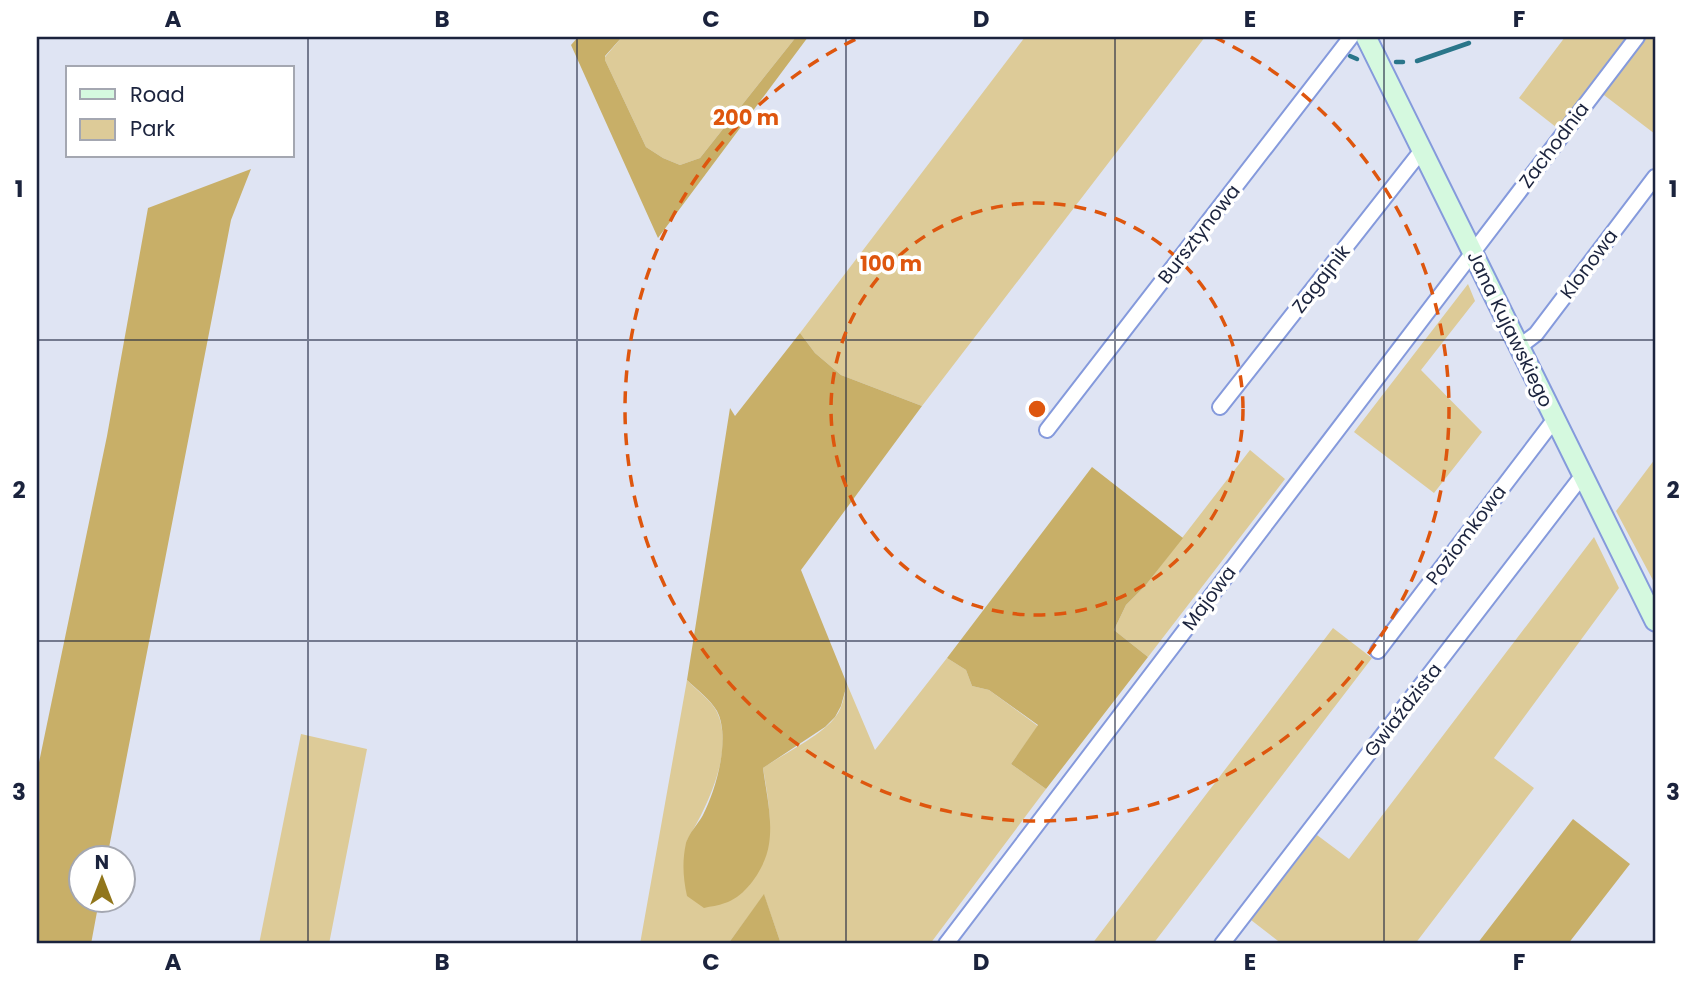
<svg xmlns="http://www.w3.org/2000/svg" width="1692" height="981" viewBox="0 0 1692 981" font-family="Poppins,sans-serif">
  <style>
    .green { fill: #ddcb98 }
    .forest { fill: #c8af68 }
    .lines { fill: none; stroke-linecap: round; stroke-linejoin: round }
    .stream { stroke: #2a768a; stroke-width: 4.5 }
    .street-casing { stroke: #859adc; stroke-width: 18 }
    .secondary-casing { stroke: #859adc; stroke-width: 23 }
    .street { stroke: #fff; stroke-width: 14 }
    .secondary { stroke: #d5f9df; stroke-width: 19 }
    .grid { fill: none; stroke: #1b233d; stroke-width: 2; stroke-opacity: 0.55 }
    .ring { fill: none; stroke: #de560e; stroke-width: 3.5; stroke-dasharray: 12 9 }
    .labels { text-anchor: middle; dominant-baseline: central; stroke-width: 7; stroke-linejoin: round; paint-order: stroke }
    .street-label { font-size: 19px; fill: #1b233d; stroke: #fff }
    .centre { fill: #de560e; stroke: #fff; stroke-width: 3.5 }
    .ring-label { font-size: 21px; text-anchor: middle; font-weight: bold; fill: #de560e; stroke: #fff; stroke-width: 7; stroke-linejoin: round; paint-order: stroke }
    .neatline { fill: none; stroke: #1b233d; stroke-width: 2.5 }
    .grid-label { font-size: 23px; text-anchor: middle; font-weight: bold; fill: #1b233d }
  </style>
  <rect width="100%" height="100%" fill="#dfe4f3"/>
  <path class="green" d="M622 37H796L700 158 680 165 663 158 646 147 605 60V57Z
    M1025 37H1205L922 406 841 375 815 353 800 333Z
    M1565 37H1633L1561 131 1519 98Z
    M1644 37H1655V134L1600 92Z
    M1468 284 1475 301 1421 370 1482 432 1434 493 1354 432Z
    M1250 450 1285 479 1148 657 1114 630 1126 605 1145 586Z
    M1655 459V584L1616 511Z
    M1594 537 1619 588 1494 758 1534 788 1415 944H1282L1251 920 1317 835 1349 859Z
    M1333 628 1372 658 1153 944H1092Z
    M947 658 966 670 972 686 989 690 1038 726 1011 764 1046 789 930 944H781L764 895 728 944H640L687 680C696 690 711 700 717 712 735 750 707 808 687 840L748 886C777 845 771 815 763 768 782 755 824 734 836 716 843 707 844 695 847 684L875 750Z
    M301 734 367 749 329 944H259Z"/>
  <path class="forest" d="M578 37H622L605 56V60L646 147 663 158 680 165 700 158 796 37H808L658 238 571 45Z
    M251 169 231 220 107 858H80V900L99 901 91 944H37V772L107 436 148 208Z
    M800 333 815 353 841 375 922 406 801 570 847 684 841 706 835 717 825 727 763 768C766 791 773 820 769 844 766 866 747 896 725 903 718 906 711 906 704 908L687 896C683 878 682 861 686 843 689 833 698 824 703 815 716 790 731 738 717 711 711 700 696 689 687 680L730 408 735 416Z
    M1092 467 1183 538 1145 586 1126 605 1114 630 1148 657 1046 789 1011 764 1038 725 989 690 972 686 966 670 947 658Z
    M1573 819 1630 864 1568 944H1477Z
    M764 894 781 944H728Z"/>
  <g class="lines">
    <path class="stream" d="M1350 56 1357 59
      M1417 61 1469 43
      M1396 62H1403"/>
    <defs>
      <path id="street" d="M1519 347 1536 334 1655 177
        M1220 407 1422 150
        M1047 430 1351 37
        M1378 651 1554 420
        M946 944 1637 37
        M1222 944 1582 476"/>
      <path id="secondary" d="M1366 37 1655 621"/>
    </defs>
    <use href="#street" class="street-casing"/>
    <use href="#secondary" class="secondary-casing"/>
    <use href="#street" class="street"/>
    <use href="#secondary" class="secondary"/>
  </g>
  <path class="grid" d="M308 37V944M577 37V944M846 37V944M1115 37V944M1384 37V944M37 340H1655M37 641H1655"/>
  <g class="ring">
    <circle cx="1037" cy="409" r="206"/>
    <path d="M1214 37A412 412 0 1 1 860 37"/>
  </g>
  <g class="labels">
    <g class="street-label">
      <text transform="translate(1554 145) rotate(-53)">Zachodnia</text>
      <text transform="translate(1199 234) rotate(-52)">Bursztynowa</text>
      <text transform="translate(1589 264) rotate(-53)">Klonowa</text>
      <text transform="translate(1321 279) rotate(-52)">Zagajnik</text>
      <text transform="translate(1510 329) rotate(64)">Jana Kujawskiego</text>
      <text transform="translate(1466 535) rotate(-53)">Poziomkowa</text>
      <text transform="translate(1209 598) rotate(-53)">Majowa</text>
      <text transform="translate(1403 710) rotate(-52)">Gwiaździsta</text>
    </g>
  </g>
  <circle cx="1037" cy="409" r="10" class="centre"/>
  <g class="ring-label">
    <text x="746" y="125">200 m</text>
    <text x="891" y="271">100 m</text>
  </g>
  <rect width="1692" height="981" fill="none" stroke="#ffffff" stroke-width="77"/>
  <rect x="66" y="66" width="228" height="91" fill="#ffffff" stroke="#a4a7b1" stroke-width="2"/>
  <rect x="80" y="89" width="35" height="10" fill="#d5f9df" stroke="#a4a7b1" stroke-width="2"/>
  <text x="130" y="102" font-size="21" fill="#1b233d">Road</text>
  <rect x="80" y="119" width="35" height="21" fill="#ddcb98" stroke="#a4a7b1" stroke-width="2"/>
  <text x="130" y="136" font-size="21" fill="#1b233d">Park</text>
  <g transform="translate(102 879)"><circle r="33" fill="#ffffff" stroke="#a4a7b1" stroke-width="2"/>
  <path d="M0-5L12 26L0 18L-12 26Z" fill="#91761b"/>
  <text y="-10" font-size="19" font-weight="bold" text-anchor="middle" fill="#1b233d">N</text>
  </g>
  <rect x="38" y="38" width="1616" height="904" class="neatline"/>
  <g class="grid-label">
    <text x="173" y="27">A</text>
    <text x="442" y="27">B</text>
    <text x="711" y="27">C</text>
    <text x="981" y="27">D</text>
    <text x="1250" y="27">E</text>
    <text x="1519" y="27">F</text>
    <text x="19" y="197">1</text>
    <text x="1673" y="197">1</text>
    <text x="19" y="498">2</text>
    <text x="1673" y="498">2</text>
    <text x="19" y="800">3</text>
    <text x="1673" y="800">3</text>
    <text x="173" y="970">A</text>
    <text x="442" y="970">B</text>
    <text x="711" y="970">C</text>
    <text x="981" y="970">D</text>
    <text x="1250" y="970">E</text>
    <text x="1519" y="970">F</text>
  </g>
</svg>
